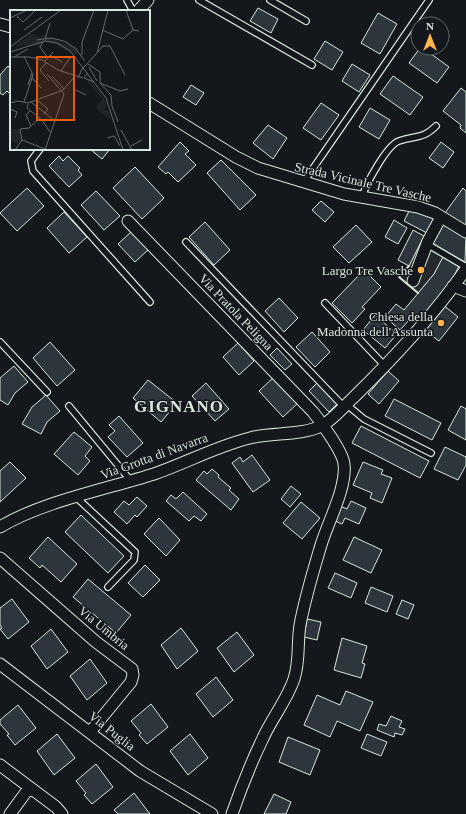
<svg xmlns="http://www.w3.org/2000/svg" width="466" height="814" viewBox="0 0 466 814" font-family="Georgia,serif">
  <style>
    .parking { fill: #24282b; stroke: #939e99 }
    .building { fill: #2c363c; stroke: #d8e6dc }
    .lines { fill: none; stroke-linecap: round; stroke-linejoin: round }
    .service-casing { stroke: #d8e6dc; stroke-width: 8 }
    .minor-casing { stroke: #d8e6dc; stroke-width: 13 }
    .service { stroke: #14181c; stroke-width: 5.5 }
    .minor { stroke: #14181c; stroke-width: 11 }
    .wall { stroke: #d8e6dc; stroke-width: 2 }
    .poi-dot { fill: #ffb74d; stroke: #14181c; stroke-width: 1.5 }
    .labels { text-anchor: middle; dominant-baseline: central; stroke-width: 3; stroke-linejoin: round; paint-order: stroke }
    .street-label { font-size: 13px; fill: #d8e6dc; stroke: #14181c }
    .poi-label { font-size: 13px; fill: #d8e6dc; stroke: #14181c; text-anchor: end }
    .district-label { font-size: 17px; font-weight: bold; letter-spacing: 1px; fill: #d8e6dc; stroke: #14181c }
    .inset-road { fill: none; stroke: #626a69; stroke-width: 1 }
    .view { fill: #e8590c; fill-opacity: 0.15; stroke: #e8590c; stroke-width: 2 }
    .inset-edge { fill: none; stroke: #d8e6dc; stroke-width: 2 }
  </style>
  <rect width="100%" height="100%" fill="#14181c"/>
  <path class="parking" d="M423 239 446 252 434 274 418 293 399 277 409 266Z"/>
  <path class="building" d="M258 8 278 19 271 33 250 21Z
    M378 13 397 24 380 54 361 43Z
    M325 41 343 52 332 70 314 59Z
    M420 48H423L449 67 437 83 409 63Z
    M352 64 370 75 359 92 342 81Z
    M8 66 11 69V95L7 91 3 95 0 93V75Z
    M393 76 423 97 410 115 380 94Z
    M191 85 204 93 196 105 183 97Z
    M461 88 466 92V133L460 128 461 125 443 111Z
    M321 103 339 115 321 140 303 128Z
    M370 108 390 120 379 139 359 127Z
    M268 125 287 138 273 159 253 143Z
    M180 142 189 151 185 154 196 165 178 182 168 172 166 174 158 167Z
    M441 142 454 152 443 168 429 158Z
    M90 149H110L102 159Z
    M59 156 63 161 68 156 80 168 78 170 82 175 69 187 49 166Z
    M221 160 256 195 240 210 207 173Z
    M135 167 164 198 142 219 113 188Z
    M27 188 44 206 17 231 0 213Z
    M463 188 466 191V227L445 213Z
    M96 191 120 216 104 230 81 205Z
    M321 201 334 212 325 222 312 210Z
    M410 209 435 218 427 233 404 221Z
    M64 212 87 237 69 253 47 228Z
    M394 220 407 228 398 244 385 237Z
    M442 221 466 235 465 262 430 242Z
    M205 222 230 250 214 265 189 237Z
    M356 225 372 242 349 263 333 247Z
    M413 230 424 236 409 266 398 260Z
    M132 231 149 249 135 262 118 244Z
    M443 257 459 266 450 284 418 322 412 317 400 330 385 317 396 304 404 310 434 274Z
    M364 270 381 287 362 307 365 309 352 323 332 303Z
    M279 298 298 318 284 332 265 311Z
    M442 304 458 317 439 341 423 329Z
    M375 315 397 334 385 348 363 330Z
    M312 332 330 352 315 367 296 347Z
    M50 342 75 370 57 386 33 358Z
    M238 343 254 361 239 375 223 357Z
    M277 348 292 364 285 370 270 355Z
    M14 366 28 382 15 393 8 405 0 400V378Z
    M388 371 399 381 379 404 368 394Z
    M275 376 299 402 283 417 259 391Z
    M148 380 177 403 161 422 133 398Z
    M318 382 338 403 329 412 309 391Z
    M206 383 229 409 215 421 192 396Z
    M46 395 60 411 47 422 41 434 22 424 32 407Z
    M394 399 441 423 432 440 385 416Z
    M461 406 466 409V440L448 430Z
    M119 416 143 443 127 457 108 437 115 431 109 425Z
    M361 426 429 461 420 478 352 443Z
    M74 432 92 447 85 456 90 461 78 475 54 454Z
    M445 447 466 457V465L458 480 434 469Z
    M252 455 270 480 253 492 232 463 240 457 243 462Z
    M10 462 26 478 0 502V471Z
    M363 462 383 470 381 474 392 478 382 503 370 498 372 493 353 485Z
    M212 469 219 475 218 477 231 488 229 490 239 499 231 510 196 480 204 471 207 474Z
    M291 486 301 494 290 507 281 499Z
    M183 492 207 514 201 521 194 516 189 521 166 501 171 495 176 499Z
    M137 497 147 506 137 517 135 515 127 524 114 512 124 501 129 505Z
    M351 501 366 508 359 524 345 518 342 524 333 520 340 506 347 509Z
    M301 502 320 518 302 539 283 523Z
    M81 515 124 556 108 573 65 532Z
    M159 518 180 540 166 556 144 534Z
    M48 537 77 564 61 582 42 565 40 568 29 558Z
    M354 537 382 550 371 573 343 560Z
    M145 565 160 580 143 597 128 583Z
    M335 573 357 583 351 598 328 588Z
    M88 579 131 615 116 633 73 597Z
    M371 587 393 596 387 612 365 603Z
    M12 599 29 622 8 639 0 629 2 628 0 625V608Z
    M402 600 414 605 408 619 396 614Z
    M307 619 321 622 317 640 304 637Z
    M181 628 198 651 177 669 161 645Z
    M51 629 68 652 47 669 31 646Z
    M237 632 254 655 234 672 217 648Z
    M342 638 367 646 362 663 365 664 361 678 334 670Z
    M90 659 107 683 87 700 70 676Z
    M216 677 233 700 213 717 196 694Z
    M346 691 373 702 360 731 337 721 330 737 304 725 317 695 340 705Z
    M151 704 168 727 147 744 139 735 141 733 131 721Z
    M18 705 36 728 15 745 7 735 9 734 0 724V720Z
    M391 716 402 721 399 727 405 729 402 735 395 733 394 737 377 730 379 724 386 726Z
    M57 734 75 758 54 775 37 751Z
    M190 734 208 758 188 775 170 751Z
    M367 734 387 742 381 756 361 748Z
    M288 737 320 750 310 775 279 762Z
    M96 764 113 787 92 804 84 795 86 793 76 781Z
    M134 793 150 814H118L114 810Z
    M274 794 291 802 286 814H264Z"/>
  <g class="lines">
    <defs>
      <path id="service" d="M127 0 133 11
        M199 0 312 65
        M270 0 306 21
        M40 149 31 161 33 171 150 302
        M303 183 429 0
        M362 198C365 185 387 145 399 141 415 135 422 140 436 126
        M186 242 344 407
        M427 244 466 267
        M325 303 384 365
        M0 342 47 392
        M346 404 364 419 431 453
        M69 406 131 481
        M77 498 135 552 134 560 108 587"/>
      <path id="minor" d="M138 11 148 0
        M0 24 11 27
        M149 103 236 157 258 168 344 194 418 207 435 213 466 232
        M128 221 313 412C321 422 343 452 344 464 347 487 328 522 321 545 313 572 305 598 300 625 297 643 300 661 294 679 287 700 272 718 263 738 251 763 241 788 232 814
        M413 281 428 241 441 217
        M453 286 466 291
        M0 527C41 502 107 489 154 474 186 463 217 446 250 438 272 432 300 436 321 426 333 420 343 407 353 398 393 359 434 315 466 269
        M0 558 96 642 132 669 133 675 131 682 90 732
        M0 664 140 771 212 814
        M0 765 56 807 62 814
        M10 814 29 788"/>
    </defs>
    <use href="#service" class="service-casing"/>
    <use href="#minor" class="minor-casing"/>
    <use href="#service" class="service"/>
    <use href="#minor" class="minor"/>
    <path class="wall" d="M409 266 399 277 418 293"/>
  </g>
  <g class="poi-dot">
    <circle cx="421" cy="270" r="4"/>
    <circle cx="441" cy="323" r="4"/>
  </g>
  <g class="labels">
    <g class="street-label">
      <text transform="translate(363 182) rotate(13)">Strada Vicinale Tre Vasche</text>
      <text transform="translate(236 312) rotate(46)">Via Pratola Peligna</text>
      <text transform="translate(154 456) rotate(-20)">Via Grotta di Navarra</text>
      <text transform="translate(104 628) rotate(39)">Via Umbria</text>
      <text transform="translate(112 731) rotate(38)">Via Puglia</text>
    </g>
    <g class="poi-label">
      <text x="413" y="270">Largo Tre Vasche</text>
      <text x="433" y="316">Chiesa della<tspan x="433" dy="15">Madonna dell'Assunta</tspan></text>
    </g>
    <g class="district-label">
      <text x="179" y="406">GIGNANO</text>
    </g>
  </g>
  <g transform="translate(10 10)">
    <rect width="140" height="140" fill="#14181c"/>
    <path d="M22 23 28 27 38 25 37 27 68 38V42L65 45 46 34 34 32 29 36 27 34 4 37ZM77 71H81L93 87 97 93 94 100 100 102 102 110 88 101 87 96 92 89ZM0 119H9L11 129 6 134 0 129Z" fill="#202428"/>
    <path class="inset-road" d="M116 0 123 20M7 6 13 12 26 0M0 8 17 0M14 20 32 7M92 20 113 29 123 20 129 21M35 29 40 13M27 30 41 28 54 31 65 38 75 51M33 32 30 37 38 48M0 37 51 0M0 42 35 31 47 33 60 41 96 88 113 140M88 42 93 36H100L115 65M40 45 52 52M72 45V32L84 0M14 46 23 65 14 92M0 47H20L32 50 48 60 73 68M4 47 18 39M34 52 43 42M36 53 30 60 39 71M78 54 90 62V73L101 85 102 96 108 112M79 57 87 71M51 61 61 46M78 63 74 68 84 72M42 66 54 79M22 68 31 78M68 68 72 59 87 43 98 0M64 70V79L76 85M90 73 110 81 118 79M18 75 22 63M26 89 38 99 34 104M21 92 45 111M0 93 8 91 18 93 53 80 65 66M18 94 17 98 32 110 40 122M0 99 7 102 5 108M20 101 16 105 21 116M111 120 122 140M97 128 104 126 110 136M12 130 10 119 19 118 30 108M12 130 35 139M121 136 132 130M5 140 12 130M35 140 54 84 37 64"/>
    <path class="view" d="M27 47H64V110H27Z"/>
    <rect width="140" height="140" class="inset-edge"/>
  </g>
  <g transform="translate(430 36)"><circle r="19" fill="#14181c" stroke="#626a69"/>
  <path d="M0-3L7 15L0 10L-7 15Z" fill="#ffb74d"/>
  <text y="-6" font-size="11" font-weight="bold" text-anchor="middle" fill="#d8e6dc">N</text>
  </g>
</svg>
